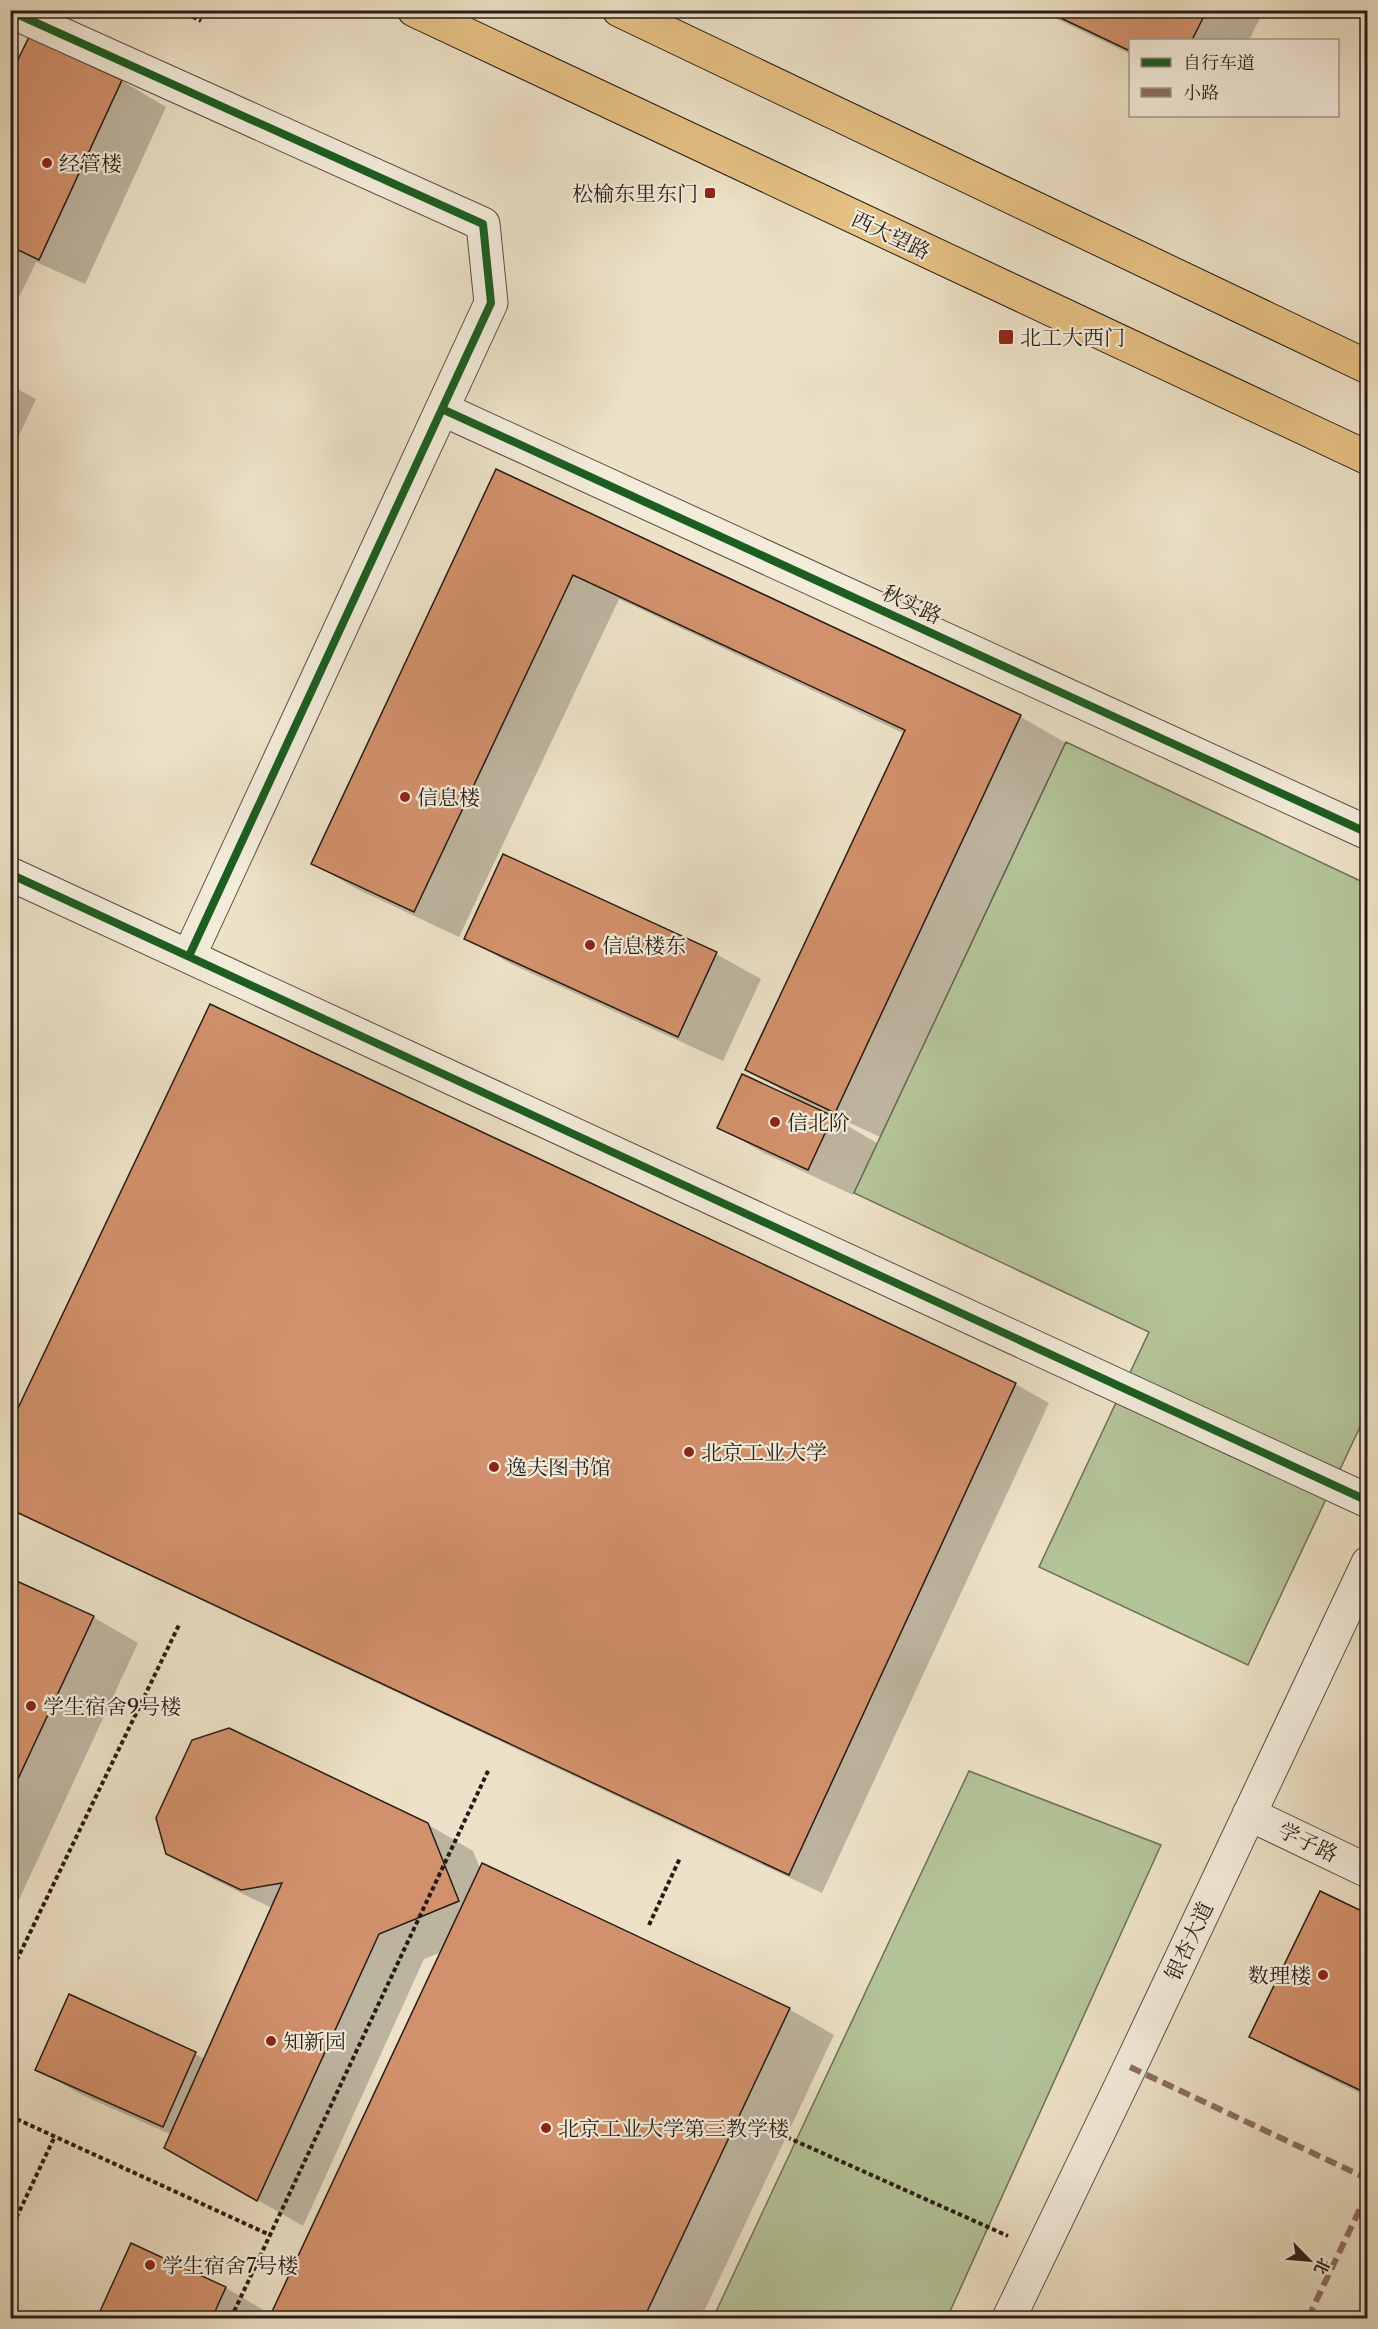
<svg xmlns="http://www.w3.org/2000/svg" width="1378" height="2329" viewBox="0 0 1378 2329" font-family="'Libre Caslon Text','Noto Serif SC',serif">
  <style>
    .green { fill: #b4c499; stroke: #6e7057; stroke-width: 1.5 }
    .shadow { fill: #0003 }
    .building { fill: #d2916c; stroke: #271c15; stroke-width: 1.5 }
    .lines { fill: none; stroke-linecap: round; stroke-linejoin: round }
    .minor-casing { stroke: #584e42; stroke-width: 35 }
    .major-casing { stroke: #271c15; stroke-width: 35 }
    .path { stroke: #271c15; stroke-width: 4; stroke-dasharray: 4.5 3; stroke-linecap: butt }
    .minor { stroke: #f3ecdb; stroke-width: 33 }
    .major { stroke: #e6c184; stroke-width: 33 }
    .quiet { stroke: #8d6e63; stroke-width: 6; stroke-dasharray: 12 6; stroke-linecap: butt }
    .cycleway-casing { stroke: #f3ecdb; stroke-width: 11 }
    .cycleway { stroke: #1b5e20; stroke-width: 8 }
    .poi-dot { fill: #8f2418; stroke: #f3ecdb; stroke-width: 2 }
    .labels { text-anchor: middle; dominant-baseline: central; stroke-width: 4.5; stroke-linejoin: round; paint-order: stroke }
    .poi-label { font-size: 21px; fill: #271c15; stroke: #f3ecdb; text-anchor: start }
    .street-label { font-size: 21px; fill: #271c15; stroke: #f3ecdb }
  </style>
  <rect width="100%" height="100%" fill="#ede2c7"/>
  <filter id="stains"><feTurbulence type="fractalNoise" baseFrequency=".00333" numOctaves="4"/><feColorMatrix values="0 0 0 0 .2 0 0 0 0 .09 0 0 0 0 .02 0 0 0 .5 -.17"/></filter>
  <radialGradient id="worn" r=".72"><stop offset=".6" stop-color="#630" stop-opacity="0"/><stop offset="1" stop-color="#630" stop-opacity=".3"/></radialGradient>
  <path class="green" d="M1066 742 1367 884V1412L1248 1665 1039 1567 1149 1332 854 1193Z
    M969 1771 1161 1845 947 2318H713Z"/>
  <path class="shadow" d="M1038 10H1264L1249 40H1130V54Z
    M30 39 122 81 166 107 85 284 36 262 10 316V79Z
    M10 385 36 399 10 455Z
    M497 471 1021 717 1066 743 880 1137 833 1115 832 1117 877 1143 853 1195 764 1153 719 1127 794 1097 747 1069 905 734 619 599 459 937 357 889 313 864Z
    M466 938 716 954 761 979 723 1061 511 964Z
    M1015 1384 1049 1403 822 1893 10 1510V1428Z
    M10 1579 93 1617 138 1643 10 1919Z
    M427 1824 473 1851 481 1870 789 2009 834 2035 701 2318H99L132 2245 226 2288 272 2315 442 1952 424 1959 303 2226 166 2147 172 2135 82 2095 37 2069 69 1996 205 2059 272 1908 213 1879 168 1853Z
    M1368 1915V2097L1296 2062 1251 2037Z
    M10 2191 19 2196 10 2214Z"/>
  <path class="building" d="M1044 10H1207L1192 40H1130V51Z
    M29 37 122 80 39 260 10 246V76Z
    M496 469 1021 715 835 1113 745 1070 905 730 573 575 414 912 311 864Z
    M503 854 717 952 678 1037 464 939Z
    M210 1004 1016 1383 789 1875 10 1509V1425Z
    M742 1074 833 1116 808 1170 717 1128Z
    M10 1578 94 1616 10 1796Z
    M229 1728 428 1823 459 1901 379 1934 257 2201 164 2148 282 1883 241 1890 166 1854 156 1818 192 1740Z
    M482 1863 790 2008 644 2318H269Z
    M1320 1891 1368 1914V2094L1249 2037Z
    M69 1994 196 2052 163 2127 35 2070Z
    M131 2243 226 2287 212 2318H97Z
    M1368 2296V2318H1356Z"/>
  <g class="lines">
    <defs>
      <path id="minor" d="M10 11 483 224 491 303 189 956
        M442 409 1368 833
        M10 874 1368 1501
        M1249 1814 1368 1871
        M1009 2318 1130 2067 1368 1563"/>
      <path id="major" d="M414 10 1368 458
        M619 10 1368 367"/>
    </defs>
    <use href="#minor" class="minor-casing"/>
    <use href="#major" class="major-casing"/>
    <path class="path" d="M179 10 201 21
      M649 1925 680 1858
      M10 1974 179 1625
      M10 2116 270 2235
      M773 2131 1008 2236
      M10 2231 55 2136
      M231 2318 489 1769"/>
    <use href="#minor" class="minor"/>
    <use href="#major" class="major"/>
    <path class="quiet" d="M1130 2067 1368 2179
      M1308 2318 1368 2192"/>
    <defs>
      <path id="cycleway" d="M10 11 483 224 491 303 189 956
        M442 409 1368 833
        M10 874 1368 1501"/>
    </defs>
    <use href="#cycleway" class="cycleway-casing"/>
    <use href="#cycleway" class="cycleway"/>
  </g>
  <g class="poi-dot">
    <circle cx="47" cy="163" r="6"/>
    <rect x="704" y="187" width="12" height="12" rx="3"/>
    <rect x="998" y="329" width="16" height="16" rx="3"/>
    <circle cx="405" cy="797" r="6"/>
    <circle cx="590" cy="945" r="6"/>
    <circle cx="775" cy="1122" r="6"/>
    <circle cx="689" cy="1452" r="6"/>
    <circle cx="494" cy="1467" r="6"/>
    <circle cx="31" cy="1706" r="6"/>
    <circle cx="1323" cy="1975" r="6"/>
    <circle cx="271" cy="2041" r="6"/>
    <circle cx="546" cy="2128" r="6"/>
    <circle cx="150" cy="2265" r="6"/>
  </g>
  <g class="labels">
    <g class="poi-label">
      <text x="59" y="163">经管楼</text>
      <text x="698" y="193" text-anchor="end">松榆东里东门</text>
      <text x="1020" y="337">北工大西门</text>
      <text x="417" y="797">信息楼</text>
      <text x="602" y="945">信息楼东</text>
      <text x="787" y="1122">信北阶</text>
      <text x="701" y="1452">北京工业大学</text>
      <text x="506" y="1467">逸夫图书馆</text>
      <text x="43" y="1706">学生宿舍9号楼</text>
      <text x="1311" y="1975" text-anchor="end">数理楼</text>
      <text x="283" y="2041">知新园</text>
      <text x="558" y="2128">北京工业大学第三教学楼</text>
      <text x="162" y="2265">学生宿舍7号楼</text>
    </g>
    <g class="street-label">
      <text transform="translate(891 235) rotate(25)">西大望路</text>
      <text transform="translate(912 604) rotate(25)">秋实路</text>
      <text transform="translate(1308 1842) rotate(26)">学子路</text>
      <text transform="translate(1189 1941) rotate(-65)">银杏大道</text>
    </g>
  </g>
  <rect width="1378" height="2329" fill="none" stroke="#ede2c7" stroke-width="36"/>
  <rect x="12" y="12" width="1354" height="2305" fill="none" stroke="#271c15" stroke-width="3"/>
  <rect x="18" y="18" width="1342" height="2293" fill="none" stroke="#271c15" stroke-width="1.5"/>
  <rect x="1129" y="39" width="210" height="78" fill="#f3ecdb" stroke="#a1998c" stroke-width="1.5"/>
  <rect x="1141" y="58" width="30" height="9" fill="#1b5e20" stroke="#a1998c" stroke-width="1.5"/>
  <text x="1183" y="69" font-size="18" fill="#271c15">自行车道</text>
  <rect x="1141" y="88" width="30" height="9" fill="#8d6e63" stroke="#a1998c" stroke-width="1.5"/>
  <text x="1183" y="99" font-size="18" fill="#271c15">小路</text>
  <g transform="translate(1309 2260) rotate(115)" stroke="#f3ecdb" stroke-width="4.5" paint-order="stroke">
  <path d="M0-4.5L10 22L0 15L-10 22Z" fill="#271c15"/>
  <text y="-9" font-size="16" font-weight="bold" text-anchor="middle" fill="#271c15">北</text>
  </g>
  <rect width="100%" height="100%" filter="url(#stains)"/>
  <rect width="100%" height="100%" fill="url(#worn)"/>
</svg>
